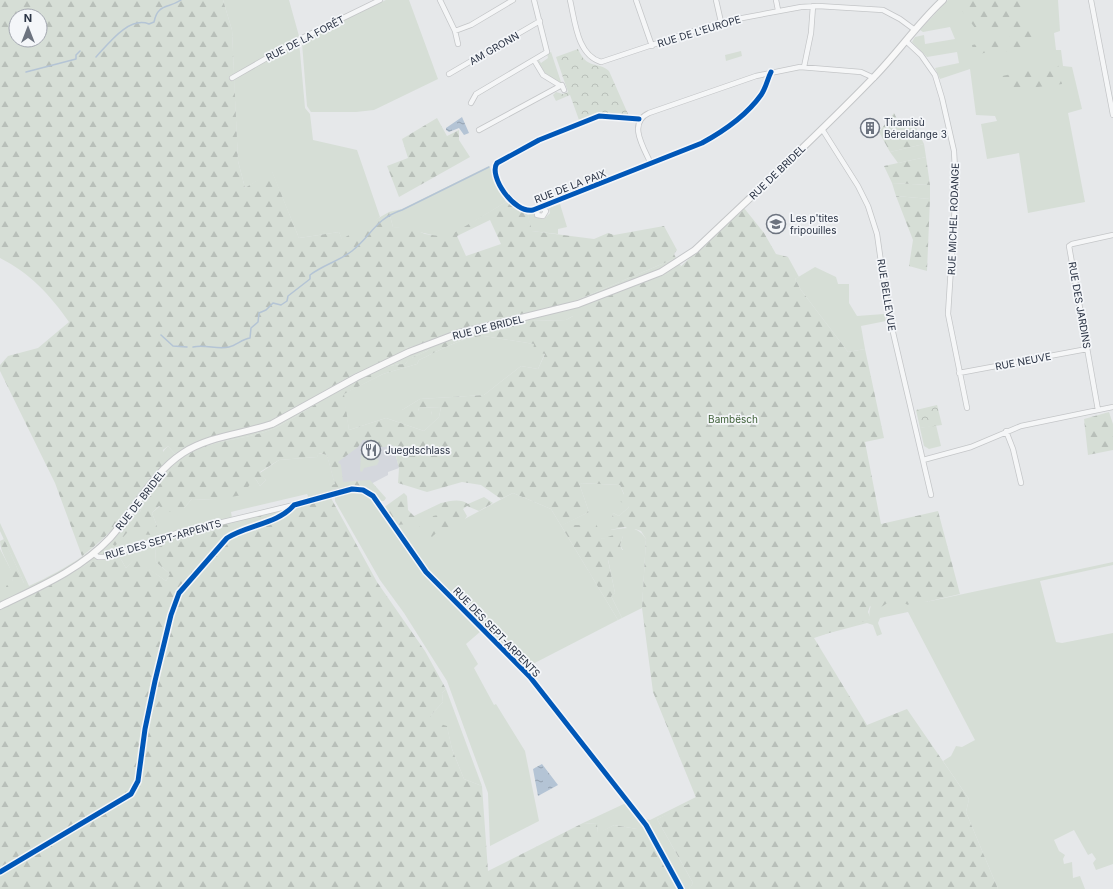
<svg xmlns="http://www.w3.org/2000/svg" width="1113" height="889" viewBox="0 0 1113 889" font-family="Inter,sans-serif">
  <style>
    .built { fill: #d4d7dd }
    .green { fill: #d6ded6; fill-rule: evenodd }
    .forest { fill: url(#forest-firs); fill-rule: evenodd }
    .park { fill: url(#park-crowns) }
    .water { fill: url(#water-ripples) }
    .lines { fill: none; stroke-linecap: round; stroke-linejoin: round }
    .stream { stroke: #b4c4d5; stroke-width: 1.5 }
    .minor-casing { stroke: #c4c6c8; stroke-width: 6 }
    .secondary-casing { stroke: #c4c6c8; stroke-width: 8 }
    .minor { stroke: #f5f6f7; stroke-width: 4.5 }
    .secondary { stroke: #f8f8f8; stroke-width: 6 }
    .cycleway-casing { stroke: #f4f6f9; stroke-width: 8 }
    .cycleway { stroke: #0057b8; stroke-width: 5 }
    .labels { text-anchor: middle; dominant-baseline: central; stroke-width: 3.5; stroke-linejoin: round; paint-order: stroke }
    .street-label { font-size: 10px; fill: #2b3445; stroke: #f4f6f9 }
    .poi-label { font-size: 10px; fill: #2b3445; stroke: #f4f6f9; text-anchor: start }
    .park-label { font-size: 10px; fill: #3f6138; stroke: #f4f6f9 }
  </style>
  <defs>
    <pattern id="forest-firs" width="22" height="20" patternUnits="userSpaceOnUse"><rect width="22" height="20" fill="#d6ded6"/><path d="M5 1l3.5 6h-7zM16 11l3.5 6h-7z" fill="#b8bfb9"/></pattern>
    <pattern id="park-crowns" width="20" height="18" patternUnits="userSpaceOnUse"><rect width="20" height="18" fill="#d6ded6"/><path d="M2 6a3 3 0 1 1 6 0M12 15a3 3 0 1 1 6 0" fill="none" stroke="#b8bfb9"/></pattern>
    <pattern id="water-ripples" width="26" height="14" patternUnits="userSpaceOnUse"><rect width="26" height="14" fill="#b4c4d5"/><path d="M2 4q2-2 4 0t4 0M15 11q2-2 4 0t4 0" fill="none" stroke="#93a0af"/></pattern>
  </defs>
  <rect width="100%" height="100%" fill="#e6e8ea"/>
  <path class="built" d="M349 430 393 445 399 468 388 472V475L367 486 364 482 359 481 335 484 327 455Z"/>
  <path class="green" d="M223 0H289L299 36 234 75 232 30Z
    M386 0H409L438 79 374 110 356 112H311L307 106 302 43 305 38Z
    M948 0H1058L1060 31 1054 33 1056 50H1061L1063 66 1072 67 1082 109 1068 113 1085 202 1028 213 1019 153 987 159 981 124 997 121 995 116 976 115 970 69 940 79 935 68 959 63 957 52 927 57 912 42 915 37 924 35 925 44 955 39 950 27 923 32 920 30Z
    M299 41 305 108 310 114 313 140 357 150 380 217 371 224 342 240 339 232 299 238 272 172 245 188 238 161 234 79Z
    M741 51 742 56 726 61 725 55Z
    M551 52 561 82 559 83 545 73 538 61 539 60 541 63 548 58 547 54Z
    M924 144 926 157 898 163 890 152Z
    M489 166 506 202 447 238C429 235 412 229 393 227L389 212 402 209Z
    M892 183 930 185V199L896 196Z
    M560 204 567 227 558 229V234L531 231 528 215 533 213 538 218 544 219 550 213 549 208Z
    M676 258 681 266 678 270 572 309 573 316 566 320 529 321 432 347C424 355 411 355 405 364 370 363 309 412 275 428 246 441 212 438 185 456 165 470 149 491 140 512L131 516 115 545 127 533 157 526 152 513 160 506 184 508 192 499 214 500 255 478 260 486 266 480 260 473 279 460 317 457 318 453 327 455 335 484 331 490C340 488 352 484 362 487 377 490 387 513 395 525L441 503 459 522 513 493 551 509 618 620 525 668 645 819 650 820 696 797 698 801 657 819 693 883 689 889H681L637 829 614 825 598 834 597 824 583 823 626 803 527 678H526L487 637 486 638 482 634 483 633 481 631 466 644 478 664 474 668 494 705 496 704 525 751 539 821 490 846 488 793 447 681 404 613 380 580 335 501V496L304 504 248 528H206L192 544 179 535 155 547 156 562 170 574 166 581 135 560 126 568 115 549 105 557 85 565 62 579 0 610V549L13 574 12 582 24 583 0 531V523L29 586C66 569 104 547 127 512 134 501 140 489 146 477L151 478C160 467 159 454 168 446L175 454 195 442 284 414 354 374 404 348 415 346 459 329 577 300ZM307 494 310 500 232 518 231 512 239 510Z
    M815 267 836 277 838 284H849V303L857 316 884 314 886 321 861 326 865 349 848 352 801 290 795 279Z
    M484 336 534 344 545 353 538 369 521 366 484 395 420 399 402 410 431 415 432 411H418L419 408 441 407 439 417 424 431 386 418 349 430 343 394 383 374 417 364 419 360C439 351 461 337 484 336Z
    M936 425 941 446 929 449 924 446 920 428Z
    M361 455 376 457 379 461 377 465 364 468 362 472 360 471Z
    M579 483 620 485 629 507 619 516 613 513 611 530C626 528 636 524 646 539L642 608 622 618 611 596 615 593 608 559 612 551 623 550 620 545 623 536 602 539 588 525H562L589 512Z
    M1113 562V565L1040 581 1056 642 1062 643 1113 633V864L1096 870 1093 863 1096 859 1092 853 1088 855 1074 830 1054 840 1059 851 1065 855 1063 859 1064 864 1072 862 1073 878 1080 876 1085 889H998L966 812 969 799 943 761 951 756 956 746 962 747 975 740 908 612 880 618 878 623 882 634 877 636 873 625 867 623 814 637 870 619C867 605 875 601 885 592L884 586 916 596 926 602Z
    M446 689 482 786 464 779 452 749 447 727 431 722V715L443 702 442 693Z"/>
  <path class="forest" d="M0 0H223L232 30 238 161 245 188 272 171 299 238 339 232 342 239 389 212 393 227 411 228 425 234 447 237 506 202 528 215 532 231 594 239 608 233 614 235 664 226 677 250 674 254 676 258 577 300 548 309 459 329 415 346 404 348V351L354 374 284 414 253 427 195 442 175 454 168 446 163 450 166 461 151 478 146 477C141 505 104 540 82 556L55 483 0 371V365L8 356 38 348 69 322C50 295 30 273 0 258ZM16 16H40V40H16ZM490 220 501 244 466 256 457 236Z
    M954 0H1028L1017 14 1039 35 1016 56 1000 48 974 56 972 45 1010 38 1009 29 975 28Z
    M1058 65 1062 84 1007 91 997 77Z
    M894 113 900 125 912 119 924 144 890 152 879 132Z
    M437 118 447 136 459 130V140L470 157 399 197 387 166 408 158 402 139Z
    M926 157 930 185 892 183 884 166Z
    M896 196 930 199 927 271 909 266 913 240Z
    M744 208 764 233 776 254 788 257 799 277 795 279 801 290 848 352 865 349 884 438 865 442 881 524 938 511 960 594 926 602 920 601 916 596 908 605 894 598 885 587 889 602 875 611 870 606 868 612 871 619 814 638 867 725 907 709 969 799 966 812 998 889H689L693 883 657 819 697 800 653 692 642 608 646 539 641 531 635 529 633 531 625 527 610 530 613 513 619 516 629 507 618 500 624 494 620 485 579 483 589 512 563 525H587L590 518H594L602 539 622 532 623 536 620 545 623 552 612 551 616 559 614 561 608 560 615 593 611 596 622 618 618 620 551 509 513 493 501 499 481 485 462 482 427 492 398 483 399 468 393 445 384 447 374 446V441L363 440 358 447 338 462 341 465 343 482 370 480 386 498 384 501H379C365 481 352 486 331 490L329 486 335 484 327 455 319 453 317 457 279 460 260 472 266 480 260 486 255 478 242 495 214 500 192 499 184 508 169 512 159 506 152 513 157 526 151 535 127 533 115 546 111 543 131 516 140 512C150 489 164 471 185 456 212 438 246 441 275 428 309 412 370 363 405 364L409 359 427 351 431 347 460 336 529 321 566 320 573 316 570 313 572 309 677 270ZM484 336 534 344 533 351 545 354 538 369 521 366 484 395 420 399 402 410 397 415 402 418 431 415 432 411H418L419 408 441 407 439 417 424 431 386 418 349 430 344 394 383 374 417 364 419 360C439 351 461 337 484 336Z
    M1109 412 1113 424V450L1088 455 1084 419Z
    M404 493 407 496 408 510 414 516 420 527 415 530 409 524 395 525 383 508Z
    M484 497 493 503 479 511 467 506 463 509 467 516C463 524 451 526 443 529 439 530 435 534 432 537L427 533 433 516 448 513 440 507 441 503C450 501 460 498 468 504Z
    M331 498 377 582 425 651 446 689 442 693 443 702 431 715V721L447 726 452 749 464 779 482 786 488 871 583 823 597 824 598 833 614 825 637 829 646 825 681 889H0V610L62 579 85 565 104 557 102 550 108 544 115 549 126 568 135 559 166 581 170 574 156 562 155 547 179 535 192 543C213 520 218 522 248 528L254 516 285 509 287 511 318 500Z
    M4 539 24 583 18 584 15 590 7 592 6 586 12 582C14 567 0 556 0 541Z"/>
  <path class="park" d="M578 49C587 70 598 61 609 71L628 114 599 113 579 120 570 95 556 101 553 95 556 92 563 94 568 92 556 57Z
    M937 405 942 425 920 428 916 410Z"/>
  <path class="water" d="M462 117 469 133 464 135 459 128 449 132 446 130V128Z
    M542 764 558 785 538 796 533 769Z"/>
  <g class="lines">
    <path class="stream" d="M96 57C109 43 129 16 149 24L154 22C158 3 168 9 181 0
      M26 72 76 59V55L80 51
      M161 335 173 346 187 347
      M193 347C206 344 217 350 229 347 237 345 242 339 250 338L251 328 258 322 259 313 266 310 273 303 281 305 287 301 288 296 310 279V275C323 265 339 261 352 251 372 235 375 219 402 210L489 167"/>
    <defs>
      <path id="minor" d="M440 0 455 31 458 44
        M570 0C575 21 577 55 601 62L721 22 801 7 818 6 883 10 900 19 915 30
        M636 0 652 46
        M716 0 721 22
        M776 0 778 10
        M1091 0 1113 115
        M455 31 471 25 513 0
        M906 41 921 55 935 75 942 98 954 151 956 189 948 314 967 408
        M534 60 543 75 561 86
        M804 67 811 33 813 6
        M449 74 540 21
        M232 78 300 39 380 0
        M471 103 476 94 547 52 534 0
        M639 119 599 116 539 140 497 163C488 176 514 214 533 210L702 143C724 131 746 116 761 95 766 88 767 80 771 72
        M822 129 858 186 868 206 877 234 888 311 931 495
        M479 130 562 85 564 90
        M651 164C644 148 627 123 649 113L756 76 800 67 861 72 874 78
        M538 208 537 215 543 216 546 211 541 207
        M959 373 1087 349
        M1098 410 1069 246 1072 244 1113 235
        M1006 431 1013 449 1021 483
        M923 460 971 447 1021 426 1113 407
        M94 554 98 557H105L177 533 294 505 345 490 358 489 373 496 426 572 530 677 646 825 681 889"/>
      <path id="secondary" d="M0 606C39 587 80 570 110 538 135 510 151 474 183 453 209 436 243 434 272 424L357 377 409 352 459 333 578 304 661 272 695 250C754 194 815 138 872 79 897 54 917 24 943 0"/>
    </defs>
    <use href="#minor" class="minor-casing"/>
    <use href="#secondary" class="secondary-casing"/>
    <use href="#minor" class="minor"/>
    <use href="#secondary" class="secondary"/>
    <defs>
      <path id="cycleway" d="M639 119 599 116 539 140 497 163C488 176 514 214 533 210L702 143C724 131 746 116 761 95 766 88 767 80 771 72
        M0 872 131 794 138 781 145 729 155 681 171 615 179 593 227 538C247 525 278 524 294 505L352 489 363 490 373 496 426 572 530 677 646 825 681 889"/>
    </defs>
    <use href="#cycleway" class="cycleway-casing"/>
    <use href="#cycleway" class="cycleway"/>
  </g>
  <defs>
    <symbol id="building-ring" viewBox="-11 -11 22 22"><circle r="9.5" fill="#f4f6f9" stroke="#6c737f" stroke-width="1.5"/><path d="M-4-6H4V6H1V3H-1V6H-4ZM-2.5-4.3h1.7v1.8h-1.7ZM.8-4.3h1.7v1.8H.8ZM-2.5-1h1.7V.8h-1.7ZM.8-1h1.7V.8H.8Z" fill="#6c737f"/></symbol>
    <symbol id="school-ring" viewBox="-11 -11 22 22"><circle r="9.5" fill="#f4f6f9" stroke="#6c737f" stroke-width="1.5"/><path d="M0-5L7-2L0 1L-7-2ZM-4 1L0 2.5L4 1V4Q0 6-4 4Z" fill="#6c737f"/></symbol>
    <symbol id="restaurant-ring" viewBox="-11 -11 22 22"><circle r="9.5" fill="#f4f6f9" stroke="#6c737f" stroke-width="1.5"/><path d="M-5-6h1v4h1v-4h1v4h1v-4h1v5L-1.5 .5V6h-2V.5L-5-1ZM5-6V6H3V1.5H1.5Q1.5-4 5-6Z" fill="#6c737f"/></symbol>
  </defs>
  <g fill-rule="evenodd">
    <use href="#building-ring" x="859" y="117" width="22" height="22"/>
    <use href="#school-ring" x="765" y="213" width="22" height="22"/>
    <use href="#restaurant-ring" x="360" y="439" width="22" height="22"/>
  </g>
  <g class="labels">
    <g class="street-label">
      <text transform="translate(699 31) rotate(-17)">RUE DE L'EUROPE</text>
      <text transform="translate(305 38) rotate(-27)">RUE DE LA FORÊT</text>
      <text transform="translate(494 48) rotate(-30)">AM GRONN</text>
      <text transform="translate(777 172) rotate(-44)">RUE DE BRIDEL</text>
      <text transform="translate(570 186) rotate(-21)">RUE DE LA PAIX</text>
      <text transform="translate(953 219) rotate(-88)">RUE MICHEL RODANGE</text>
      <text transform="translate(887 295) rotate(81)">RUE BELLEVUE</text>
      <text transform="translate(1080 305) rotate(80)">RUE DES JARDINS</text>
      <text transform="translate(488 327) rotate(-14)">RUE DE BRIDEL</text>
      <text transform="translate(1023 361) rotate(-11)">RUE NEUVE</text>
      <text transform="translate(140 500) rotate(-52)">RUE DE BRIDEL</text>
      <text transform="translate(163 539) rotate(-16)">RUE DES SEPT-ARPENTS</text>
      <text transform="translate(497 632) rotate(46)">RUE DES SEPT-ARPENTS</text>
    </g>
    <g class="poi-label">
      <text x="884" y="122">Tiramisù<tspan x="884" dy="12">Béreldange 3</tspan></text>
      <text x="790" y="218">Les p'tites<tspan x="790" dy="12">fripouilles</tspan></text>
      <text x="385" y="450">Juegdschlass</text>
    </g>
    <g class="park-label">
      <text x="733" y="419">Bambësch</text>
    </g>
  </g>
  <g transform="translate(28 28)"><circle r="19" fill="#f4f6f9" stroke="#a4a8b1"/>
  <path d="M0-3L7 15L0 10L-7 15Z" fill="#6c737f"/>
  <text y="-6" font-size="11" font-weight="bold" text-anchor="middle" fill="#2b3445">N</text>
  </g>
</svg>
